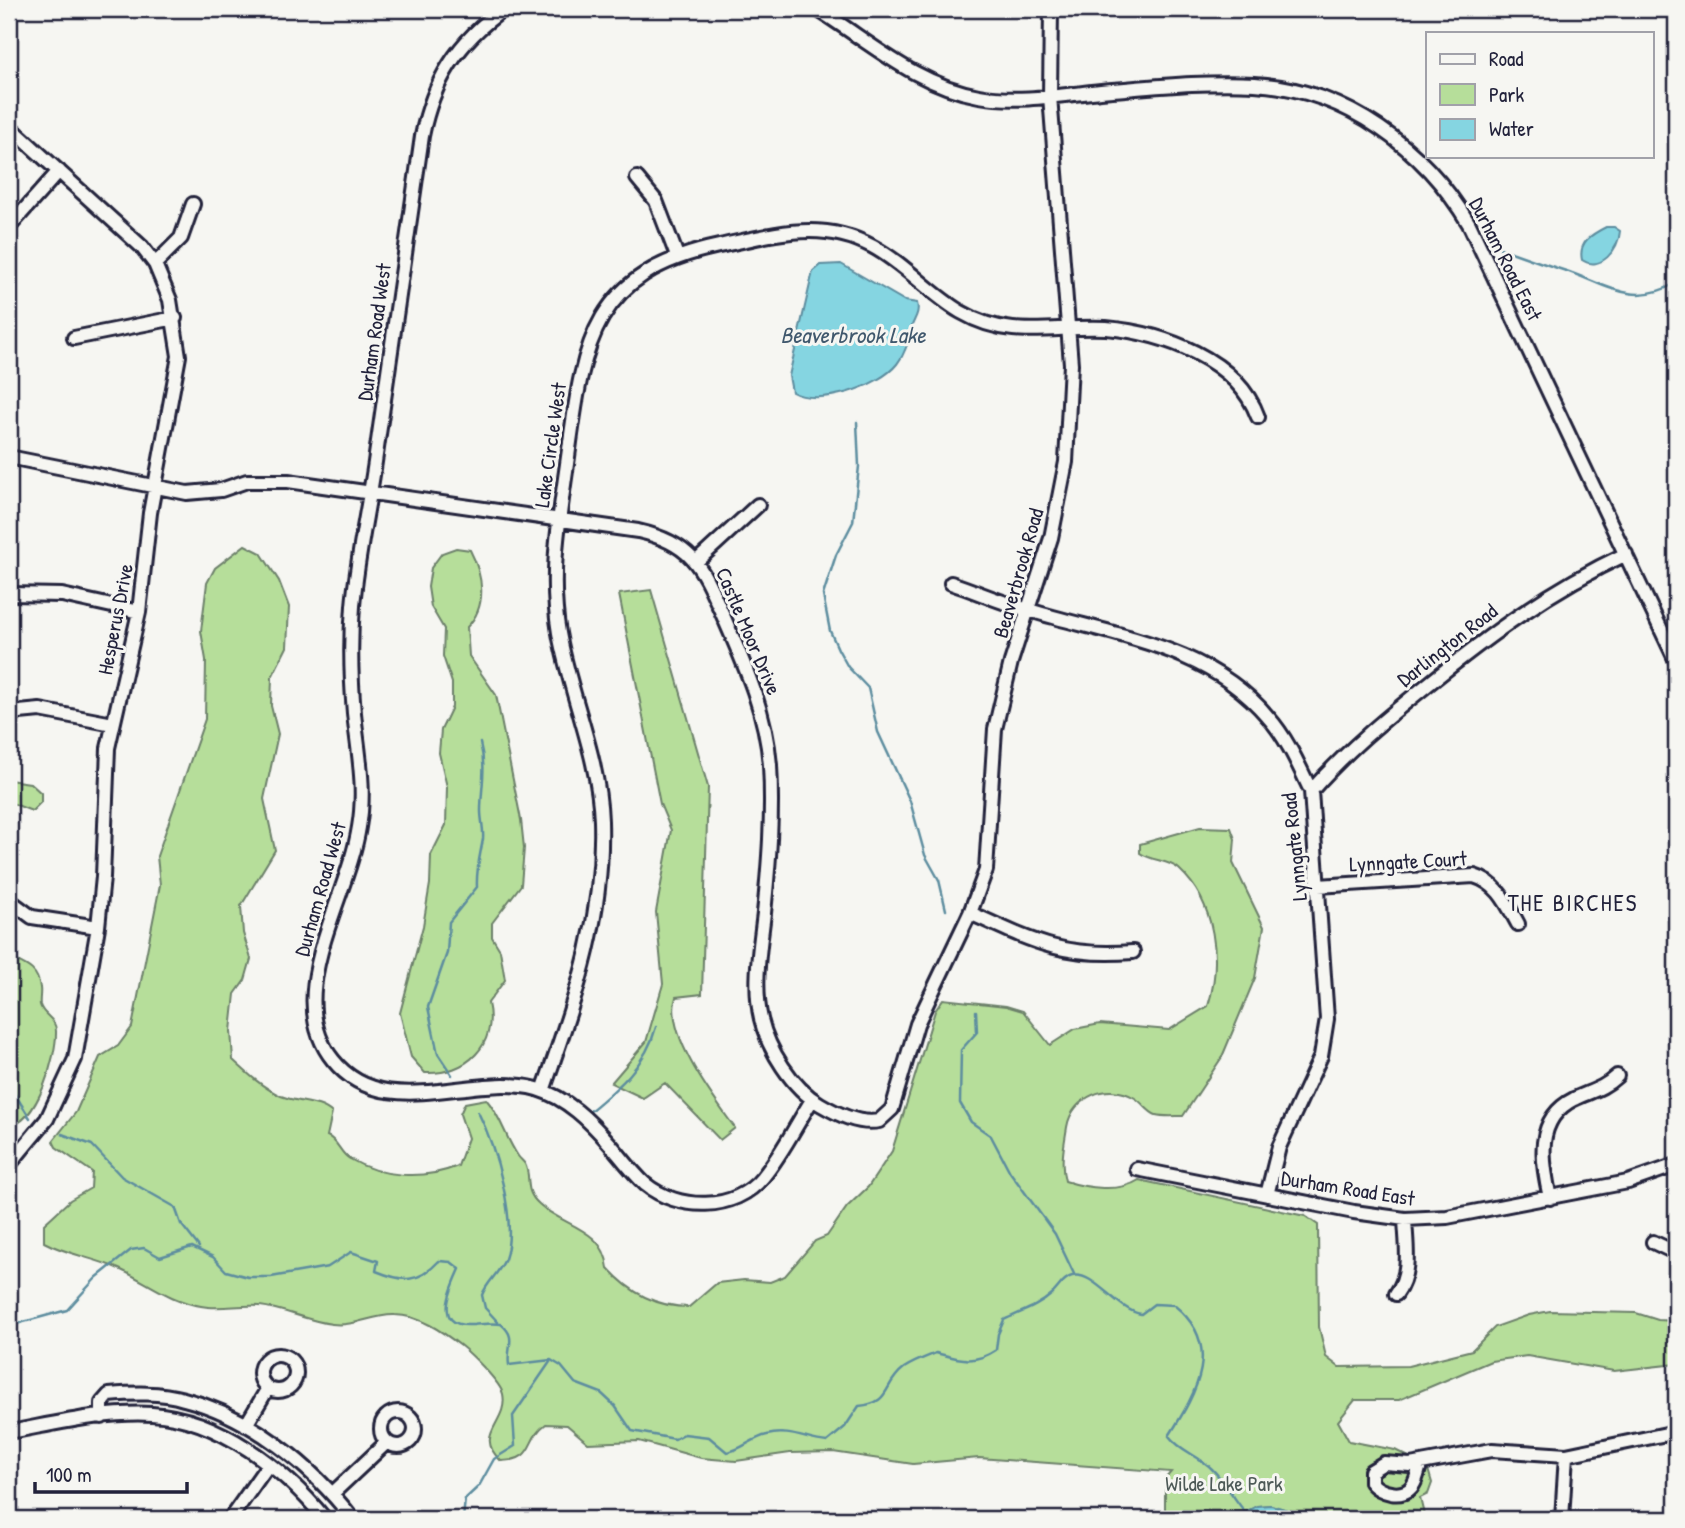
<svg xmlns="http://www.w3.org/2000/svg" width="1685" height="1528" viewBox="0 0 1685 1528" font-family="'Patrick Hand',sans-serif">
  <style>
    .green { fill: #b6de9a; stroke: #6c806a; stroke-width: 2 }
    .water { fill: #85d5e1; stroke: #5d8d9f; stroke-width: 2 }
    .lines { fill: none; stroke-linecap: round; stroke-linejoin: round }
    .stream { stroke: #5d8d9f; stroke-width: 2.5 }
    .minor-casing { stroke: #22223b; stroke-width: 18 }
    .minor { stroke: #f6f6f2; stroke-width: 12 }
    .labels { text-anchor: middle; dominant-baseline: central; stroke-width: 6; stroke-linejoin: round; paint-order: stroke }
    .street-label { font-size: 21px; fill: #22223b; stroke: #f6f6f2 }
    .park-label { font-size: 21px; fill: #4e5a58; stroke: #f6f6f2 }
    .water-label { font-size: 23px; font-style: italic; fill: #40586d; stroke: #f6f6f2 }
    .neighbourhood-label { font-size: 23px; letter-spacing: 2px; fill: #22223b; stroke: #f6f6f2 }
  </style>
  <rect width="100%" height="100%" fill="#f6f6f2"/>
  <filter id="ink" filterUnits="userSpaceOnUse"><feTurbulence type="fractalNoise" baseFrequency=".0143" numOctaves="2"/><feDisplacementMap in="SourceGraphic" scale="14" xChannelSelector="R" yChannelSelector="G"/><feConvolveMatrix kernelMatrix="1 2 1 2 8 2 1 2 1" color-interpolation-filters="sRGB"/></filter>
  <g filter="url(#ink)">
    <path class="green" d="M245 545 261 553 279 581 289 607 287 647 272 677 271 706 278 734 264 799 275 850 241 906 243 933 251 959 245 980 235 994 231 1031 233 1060C248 1074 262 1087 281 1096 298 1103 320 1101 332 1113L327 1136C338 1140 340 1154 350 1159 382 1178 424 1180 458 1166L468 1138 460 1114 465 1103 486 1099C501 1116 505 1137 518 1156 520 1159 523 1161 525 1164 532 1178 523 1190 539 1204 562 1226 604 1228 608 1268 630 1293 657 1307 689 1307L717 1283 744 1280 770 1282 785 1276 815 1241 827 1236 847 1207 868 1187 892 1151 935 1011 943 999 1006 1006 1023 1011 1050 1045 1075 1029 1100 1024 1169 1030 1208 1006C1222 961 1216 903 1179 869 1169 860 1151 861 1140 853V844L1200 827 1231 828 1235 839 1233 863 1264 927 1255 978 1222 1057 1183 1116C1175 1116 1163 1117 1156 1115 1149 1113 1142 1102 1135 1098 1108 1081 1072 1097 1067 1127 1064 1146 1060 1163 1065 1181 1087 1188 1119 1193 1139 1180L1305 1216 1318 1225 1319 1327 1326 1357 1339 1367 1408 1366 1472 1350 1495 1327 1529 1315 1550 1311 1636 1313 1658 1320 1676 1321V1364L1614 1371 1527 1356 1491 1361 1399 1400H1355L1338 1421 1349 1441 1395 1450 1427 1466 1432 1483 1428 1494 1420 1498 1425 1519H1317L1271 1505 1257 1506 1232 1519H1165V1479L1171 1472 979 1458 913 1464 833 1452 790 1453 736 1461 701 1458 639 1441 588 1443 567 1425 546 1424C524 1440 537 1460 501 1461 472 1434 509 1423 503 1394 500 1382 471 1354 461 1346 443 1332 419 1315 395 1315 373 1314 355 1327 332 1324 307 1321 285 1309 260 1306 240 1304 221 1310 201 1306 169 1301 148 1282 119 1269 95 1258 68 1255 44 1242V1224L70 1200 91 1188 92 1172 56 1147 53 1141 76 1112 100 1057 118 1046 132 1027 160 885 157 856 205 719 206 660 201 631 207 583 215 568Z
      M456 548 470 550C483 575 488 606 467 627L469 656 496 695 521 820 524 848 521 885 492 923V937L500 950 505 980 488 1003C498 1045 466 1075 425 1073L411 1057 400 1013 423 926 430 884 431 855 446 825 447 787 439 753 441 730 452 707V683L443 656 444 629 431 607 428 587 431 568 442 553Z
      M651 590 708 787 702 994 676 997C664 1034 714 1099 735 1128L720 1140 665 1083 643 1098 611 1083 646 1042 663 984 656 912 671 830 660 804 619 594Z
      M9 780 30 783 41 793V802L32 811 9 802Z
      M9 957C25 965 38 968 40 988 41 993 39 1000 40 1005 43 1016 56 1018 56 1031 57 1055 37 1125 9 1125Z"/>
    <path class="water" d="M1606 227H1614L1620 231C1619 250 1600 272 1582 260 1578 242 1592 234 1606 227Z
      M841 264 905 301 917 303C920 313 914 319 911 328 908 341 906 353 897 364 879 387 818 407 792 392L789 376 813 271 820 265Z
      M1271 1505 1317 1519H1232L1257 1506Z"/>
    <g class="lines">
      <path class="stream" d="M1497 247C1520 255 1541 263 1563 270 1603 282 1631 309 1676 283
        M857 422 859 466 853 522 836 555 823 595 830 631 838 649 848 667 868 688 878 732 910 801 925 855 939 880 946 910
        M976 1011 977 1032 961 1050 960 1103 971 1122 991 1136 1010 1172 1055 1234 1074 1274
        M452 1075 438 1054 428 1007 447 953 449 922 477 887C476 869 480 856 483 839 484 830 481 820 481 811 481 787 487 768 480 743
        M9 1085 30 1118
        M478 1112C495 1145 518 1222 505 1259 500 1272 487 1282 482 1295L485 1308 498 1322
        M589 1112C618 1088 646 1065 656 1027
        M62 1134 92 1145 122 1177 175 1207 181 1224 199 1247
        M9 1326 67 1310 96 1278 131 1250 144 1248 160 1257 192 1247 213 1257 226 1271 248 1277H271L328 1267 351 1252 378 1261 376 1271C403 1282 418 1284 439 1261L451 1262 460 1269C452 1287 433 1325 468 1325 479 1325 490 1322 501 1324 518 1338 506 1347 509 1365L551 1360 561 1366 575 1383 601 1393 615 1406 632 1431 675 1439 684 1434 709 1437 727 1452C742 1450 752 1438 767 1435 789 1429 806 1440 827 1442L845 1427 859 1406C892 1403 882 1385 904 1368 913 1362 926 1357 936 1353 959 1359 974 1365 996 1350L998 1334 1004 1320C1020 1312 1038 1307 1052 1294 1059 1288 1062 1279 1072 1276 1093 1270 1117 1310 1141 1314L1154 1304 1174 1305C1224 1345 1197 1392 1169 1436 1180 1451 1198 1455 1212 1469 1225 1482 1234 1499 1246 1513
        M463 1519 465 1499 479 1486 494 1459 515 1446 513 1416 550 1362"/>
      <defs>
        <path id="minor" d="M504 9C458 41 433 81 422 136 406 245 390 354 375 462 368 510 357 558 353 606 350 642 351 678 354 713 358 752 366 788 359 827 348 899 281 996 333 1060 384 1124 472 1071 537 1089 567 1098 590 1121 610 1144 621 1157 632 1172 645 1184 678 1211 735 1212 763 1177 782 1154 796 1125 812 1100
          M817 9C870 42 916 85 979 96 1019 103 1062 95 1101 91 1152 87 1204 81 1255 84 1346 90 1424 148 1469 224L1676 661
          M9 126 142 247 155 264 170 300 179 356 150 513 139 612 108 748 103 877 98 927 75 1059 47 1119 9 1165
          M637 178 656 201 677 256
          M9 227 59 171
          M155 264 181 238 193 204
          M74 338 175 318
          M9 457 187 493 221 490 247 481H288L638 531C696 544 703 571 725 620 746 668 766 713 770 765 773 815 769 864 764 913 760 947 753 985 761 1019 768 1049 792 1088 820 1104 837 1114 859 1125 879 1121L892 1109 917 1024 970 913 986 870 995 729 1011 662 1051 538 1066 462 1071 364 1050 96 1051 9
          M697 561 758 505
          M951 583C978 592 1004 604 1032 611 1115 636 1209 646 1268 717 1287 738 1299 766 1311 791L1327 1019 1321 1056 1279 1147 1267 1195
          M9 594 62 595 139 612
          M9 713 40 710 113 724
          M1311 791C1346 751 1385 719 1426 686 1489 635 1551 589 1626 554
          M1318 886 1474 876C1498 883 1507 904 1518 924
          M9 900 32 917 98 927
          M970 913C1032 941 1063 958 1133 952
          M543 1091C575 998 604 921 601 821 599 757 570 695 559 633 549 575 559 521 567 464 583 349 587 274 719 246 749 240 779 231 810 231 906 231 926 321 1013 329 1044 332 1075 326 1106 328 1163 333 1237 359 1258 417
          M1137 1169 1354 1212 1405 1219 1447 1217 1628 1182 1676 1165
          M1550 1198C1542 1162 1534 1119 1574 1099 1591 1091 1603 1089 1617 1076
          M1653 1242 1676 1253
          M1396 1294C1412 1273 1406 1244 1405 1219
          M260 1373a18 18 0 1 1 36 0a18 18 0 1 1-36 0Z
          M381 1429a17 17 0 1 1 34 0a17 17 0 1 1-34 0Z
          M102 1417V1403L109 1395C134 1393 160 1392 184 1399 251 1416 312 1466 353 1519
          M246 1425 268 1388
          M9 1432C54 1424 105 1411 152 1414 218 1418 285 1469 325 1519
          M1421 1463C1418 1470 1417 1479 1413 1485 1404 1500 1379 1493 1371 1482V1471L1384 1463 1410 1465 1492 1450 1566 1455 1676 1432
          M333 1493 386 1443
          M230 1519 268 1465
          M1562 1519 1566 1455"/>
      </defs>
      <use href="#minor" class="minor-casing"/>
      <use href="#minor" class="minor"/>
    </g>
  </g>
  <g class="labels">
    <g class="street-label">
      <text transform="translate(1506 259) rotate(63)">Durham Road East</text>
      <text transform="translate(374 332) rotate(-82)">Durham Road West</text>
      <text transform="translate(550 445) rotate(-82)">Lake Circle West</text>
      <text transform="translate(1018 573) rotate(-74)">Beaverbrook Road</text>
      <text transform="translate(115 619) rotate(-79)">Hesperus Drive</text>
      <text transform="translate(749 631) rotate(67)">Castle Moor Drive</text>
      <text transform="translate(1447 645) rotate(-38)">Darlington Road</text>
      <text transform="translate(1294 847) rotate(-96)">Lynngate Road</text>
      <text transform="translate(1408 861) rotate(-3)">Lynngate Court</text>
      <text transform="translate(320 889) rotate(-74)">Durham Road West</text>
      <text transform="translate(1348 1188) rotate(9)">Durham Road East</text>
    </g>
    <g class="park-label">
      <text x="1224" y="1483">Wilde Lake Park</text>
    </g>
    <g class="water-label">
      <text x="853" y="334">Beaverbrook Lake</text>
    </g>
    <g class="neighbourhood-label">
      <text x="1573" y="902">THE BIRCHES</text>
    </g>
  </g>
  <rect width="1685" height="1528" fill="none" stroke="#f6f6f2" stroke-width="35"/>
  <rect x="18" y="18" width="1650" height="1493" fill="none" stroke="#22223b" stroke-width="2.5" filter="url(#ink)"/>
  <rect x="1426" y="32" width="228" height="126" fill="#f6f6f2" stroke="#a1a1a9" stroke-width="2"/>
  <rect x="1440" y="54" width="35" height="10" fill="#f6f6f2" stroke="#a1a1a9" stroke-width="2"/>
  <text x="1489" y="66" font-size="21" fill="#22223b">Road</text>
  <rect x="1440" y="84" width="35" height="21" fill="#b6de9a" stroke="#a1a1a9" stroke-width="2"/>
  <text x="1489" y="102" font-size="21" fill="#22223b">Park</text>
  <rect x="1440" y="119" width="35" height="21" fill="#85d5e1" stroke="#a1a1a9" stroke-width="2"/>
  <text x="1489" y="136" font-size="21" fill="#22223b">Water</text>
  <path d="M35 1482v10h152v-10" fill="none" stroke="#22223b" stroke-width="3.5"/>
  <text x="46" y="1482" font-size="21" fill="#22223b" stroke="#f6f6f2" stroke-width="5" paint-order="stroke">100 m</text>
</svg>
